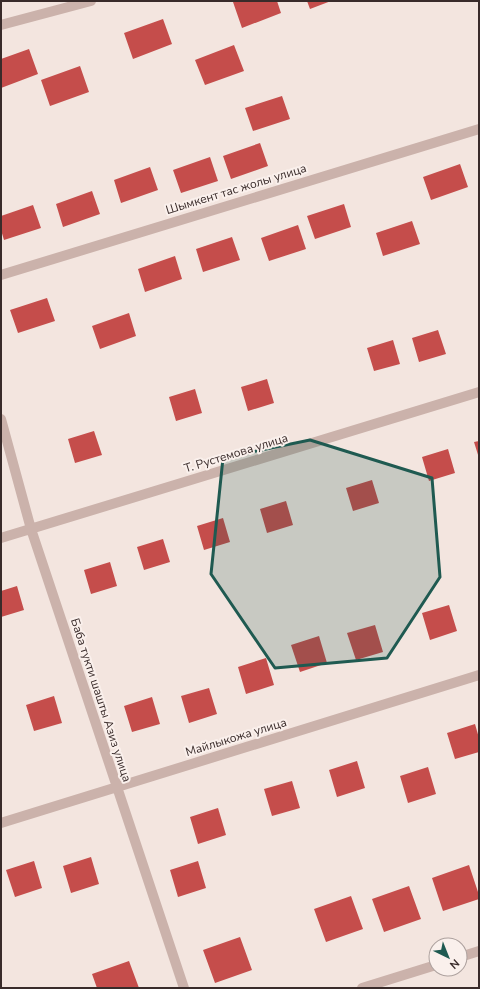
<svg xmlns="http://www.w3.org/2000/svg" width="480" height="989" viewBox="0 0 480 989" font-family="'Nunito Sans',sans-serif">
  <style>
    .building { fill: #c54d4b }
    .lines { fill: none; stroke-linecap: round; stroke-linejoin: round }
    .street { stroke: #cbb2ab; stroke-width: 10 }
    .marked { fill: #1f5a51; fill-opacity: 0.2; stroke: #1f5a51; stroke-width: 3; stroke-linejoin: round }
    .labels { text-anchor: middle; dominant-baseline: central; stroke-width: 4; stroke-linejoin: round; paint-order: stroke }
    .street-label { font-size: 12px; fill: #392b2a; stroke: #faf0ec }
  </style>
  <rect width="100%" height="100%" fill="#f3e5df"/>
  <path class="building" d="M236 1H277L281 13 242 28 233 2Z
    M307 1H331L310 9Z
    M163 19 172 44 133 59 124 33Z
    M234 45 244 71 205 85 195 60Z
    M29 49 38 74 1 88V59Z
    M80 66 89 92 50 106 41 80Z
    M282 96 290 119 253 131 245 108Z
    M260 143 268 166 231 179 223 156Z
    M210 157 218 181 181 193 173 170Z
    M460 164 468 187 431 200 423 177Z
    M150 167 158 190 121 203 114 180Z
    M92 191 100 214 63 227 56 204Z
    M344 204 351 227 315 239 307 216Z
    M33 205 41 228 4 240 1 230V216Z
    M412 221 420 244 383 256 376 233Z
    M298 225 306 249 269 261 261 238Z
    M232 237 240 260 203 272 196 249Z
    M175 256 182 279 145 292 138 269Z
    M47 298 55 321 18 333 10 310Z
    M129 313 136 336 100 349 92 326Z
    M438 330 446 354 419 362 412 338Z
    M393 340 400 364 374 371 367 348Z
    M267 379 274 403 248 411 241 387Z
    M195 389 202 413 176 421 169 397Z
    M94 431 102 455 75 463 68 439Z
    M479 441V458L474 442Z
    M448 449 455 473 429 481 422 457Z
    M372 480 379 503 353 511 346 488Z
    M286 501 293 525 267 533 260 509Z
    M223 518 230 542 204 550 197 526Z
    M163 539 170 562 144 570 137 547Z
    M110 562 117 586 91 594 84 570Z
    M17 586 24 610 1 617V591Z
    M449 605 457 631 430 640 422 613Z
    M375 625 383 652 356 660 347 633Z
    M319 636 327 663 300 672 291 645Z
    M266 658 274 685 246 694 238 667Z
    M209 688 217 714 189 723 181 696Z
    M54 696 62 723 34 731 26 705Z
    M152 697 160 724 132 732 124 706Z
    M475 724 479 738V752L455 759 447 733Z
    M357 761 365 788 337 797 329 770Z
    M428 767 436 794 408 803 400 776Z
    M292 781 300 808 272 816 264 789Z
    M218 808 226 835 198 844 190 817Z
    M91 857 99 884 71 893 63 866Z
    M34 861 42 888 15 897 6 870Z
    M198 861 206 888 178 897 170 870Z
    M469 865 479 895V899L443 911 432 878Z
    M409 886 421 919 384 932 372 899Z
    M351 896 363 929 326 942 314 909Z
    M240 937 252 970 215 983 203 950Z
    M129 961 139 988H97L92 974Z"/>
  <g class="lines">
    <path class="street" d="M1 25 91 1
      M1 275 479 129
      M1 419 31 529 184 988
      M1 538 479 392
      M1 823 479 675
      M460 957 479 951
      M362 988 436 965"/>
  </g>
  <path class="marked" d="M310 440 432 478 440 577 387 658 275 668 211 574 223 458Z"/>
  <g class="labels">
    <g class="street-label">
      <text transform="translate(236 189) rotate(-17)">Шымкент тас жолы улица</text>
      <text transform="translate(236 453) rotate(-17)">Т. Рустемова улица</text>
      <text transform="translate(101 700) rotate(72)">Баба тукти шашты Азиз улица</text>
      <text transform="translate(236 737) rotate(-17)">Майлыкожа улица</text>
    </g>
  </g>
  <rect width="480" height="989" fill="none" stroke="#392b2a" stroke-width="4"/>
  <g transform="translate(448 957) rotate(137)"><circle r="19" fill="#faf0ec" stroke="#ada19e"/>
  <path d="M0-3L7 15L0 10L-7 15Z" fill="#1f5a51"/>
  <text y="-6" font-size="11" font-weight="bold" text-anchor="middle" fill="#392b2a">N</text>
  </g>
</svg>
